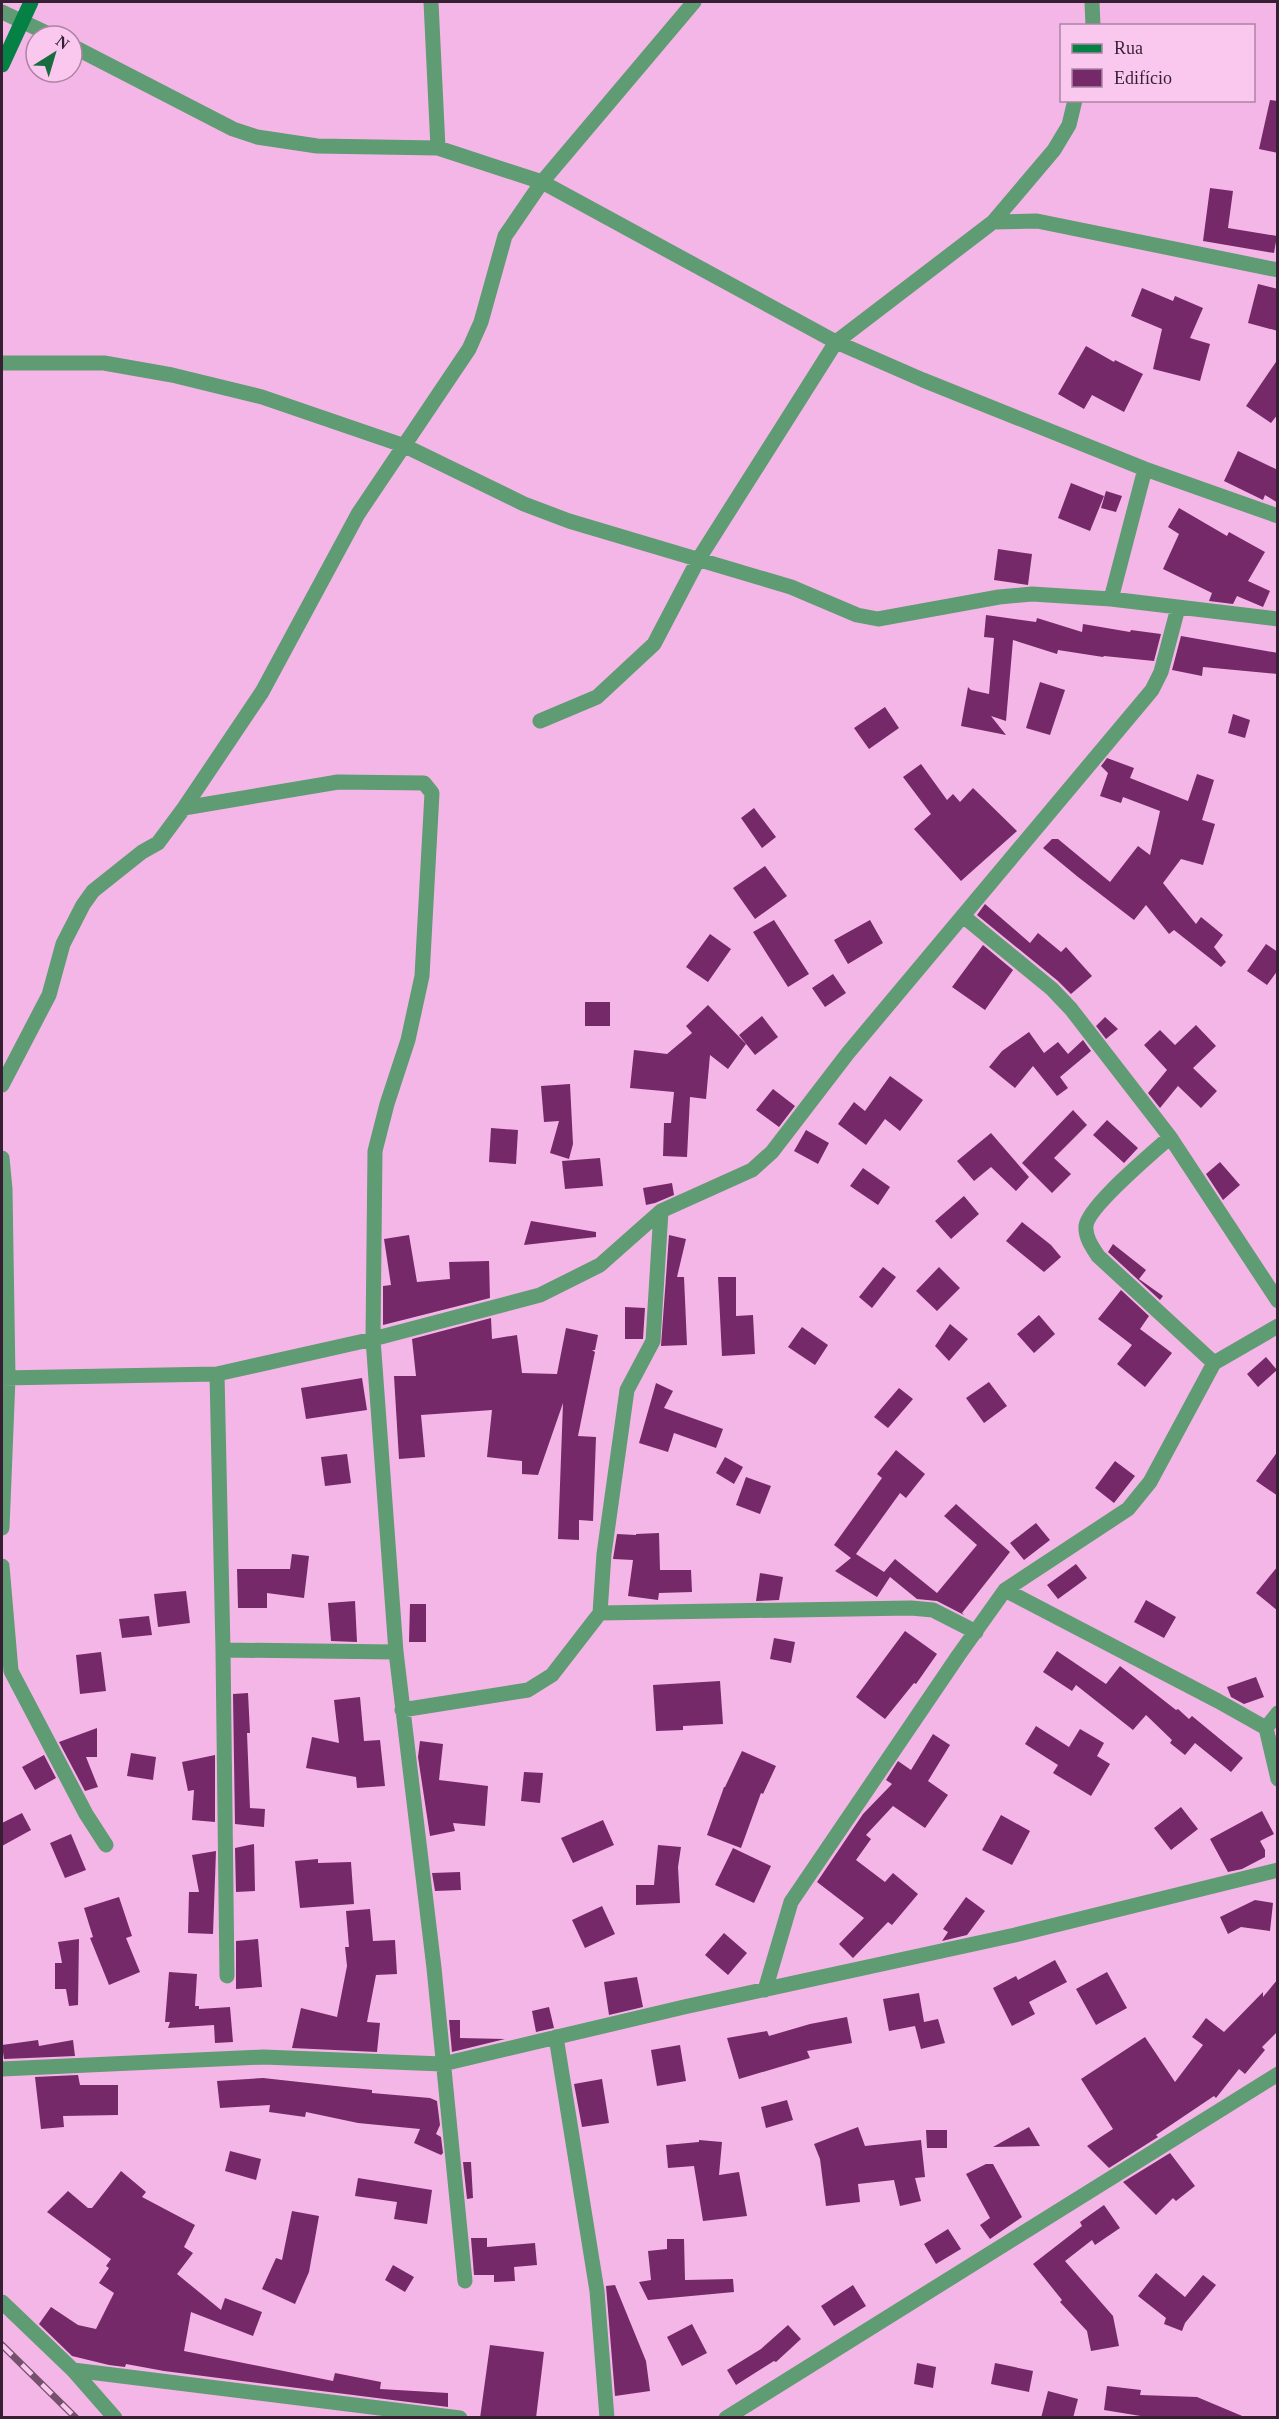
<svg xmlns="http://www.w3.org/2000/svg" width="1279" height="2419" viewBox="0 0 1279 2419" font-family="Georgia,serif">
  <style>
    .building { fill: #752969 }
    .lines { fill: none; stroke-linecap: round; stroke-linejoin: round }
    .street { stroke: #5f9b73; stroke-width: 15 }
    .secondary { stroke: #068146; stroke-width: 15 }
    .rail-casing { stroke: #75516e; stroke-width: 7 }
    .rail { stroke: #fac8ef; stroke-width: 4.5; stroke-dasharray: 14; stroke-linecap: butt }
  </style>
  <rect width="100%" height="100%" fill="#f4b6e7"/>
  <path class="building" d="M1270 100 1278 101V153L1259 149Z
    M1210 188 1233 191 1228 228 1277 236 1274 253 1203 241Z
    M1258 284 1278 289V331L1248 323Z
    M1142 288 1173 301 1175 296 1203 308 1190 338 1210 344 1200 381 1153 369 1162 329 1131 316Z
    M1086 346 1114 362 1115 360 1143 374 1124 412 1092 395 1084 409 1058 394Z
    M1278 359V414L1271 423 1246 406Z
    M1238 451 1278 470V503L1265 495 1263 500 1224 481Z
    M1071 483 1104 496 1090 531 1058 518Z
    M1106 491 1122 496 1116 512 1101 508Z
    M1179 508 1227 536 1229 532 1265 552 1248 581 1270 591 1263 607 1237 596 1233 604 1209 601 1212 593 1163 569 1179 534 1168 527Z
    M998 549 1032 554 1028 585 994 580Z
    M986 615 1036 622 1037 618 1082 632 1083 624 1130 632 1131 630 1161 634 1154 661 1104 656 1103 657 1058 650 1057 654 1013 640 1006 721 991 716 1006 735 961 726 968 687 971 690 989 694 994 638 984 637Z
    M1181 636 1278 653V674L1203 667 1202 676 1172 670Z
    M1040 682 1065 690 1050 735 1026 728Z
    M885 707 899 728 869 749 854 728Z
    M1233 714 1250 720 1245 738 1228 733Z
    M1107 758 1134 768 1130 778 1188 801 1197 774 1214 780 1202 820 1215 824 1203 865 1181 859 1163 883 1196 924 1201 917 1223 935 1214 947 1226 962 1221 967 1174 930 1169 934 1146 905 1134 920 1078 877 1043 848 1052 839H1058L1110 882 1138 846 1150 855 1160 811 1123 797 1121 803 1100 796 1108 773 1101 766Z
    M921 764 947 800 953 794 960 802 973 788 1017 831 961 881 914 829 931 814 903 777Z
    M754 808 776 837 762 848 741 818Z
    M765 866 787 896 755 919 733 888Z
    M985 904 1030 943 1038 933 1061 952 1066 947 1092 976 1071 994 1058 981 977 915Z
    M774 920 809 974 788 987 753 932Z
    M870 920 883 943 848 964 834 940Z
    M710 934 731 949 708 982 686 967Z
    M1266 944 1278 952V970L1267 985 1247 971Z
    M983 945 1013 970 985 1010 952 987Z
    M833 974 846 993 825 1007 812 988Z
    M585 1002H610V1026H585Z
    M708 1005 746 1044 728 1069 710 1055 706 1099 690 1097 687 1157 663 1156 664 1123H671L674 1092 630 1088 634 1050 667 1054 692 1033 686 1026Z
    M762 1016 778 1037 755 1055 739 1035Z
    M1105 1017 1118 1029 1106 1039 1096 1026Z
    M1196 1025 1216 1046 1193 1068 1217 1091 1201 1108 1178 1086 1160 1108 1148 1093 1167 1070 1144 1045 1160 1030 1175 1045Z
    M1029 1032 1044 1053 1058 1042 1068 1054 1083 1040 1091 1051 1060 1077 1068 1088 1057 1096 1033 1066 1015 1088 989 1067 1002 1051Z
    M890 1076 923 1100 900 1131 885 1119 866 1145 838 1124 854 1102 865 1111Z
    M570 1084 573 1144 569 1159 550 1153 559 1121 544 1122 541 1086Z
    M773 1089 795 1106 779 1127 756 1110Z
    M1073 1110 1087 1125 1054 1158 1071 1174 1052 1193 1022 1163Z
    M1107 1120 1138 1148 1124 1163 1093 1135Z
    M491 1128 518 1130 516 1164 489 1162Z
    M806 1130 829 1143 818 1164 794 1151Z
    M991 1133 1029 1177 1016 1191 991 1167 974 1181 957 1161Z
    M600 1158 603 1186 565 1189 562 1161Z
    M1220 1162 1240 1185 1223 1200 1206 1174Z
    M863 1168 890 1187 878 1205 850 1186Z
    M672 1183 674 1195 655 1203 646 1205 643 1188Z
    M964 1196 979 1214 951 1239 935 1221Z
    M531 1221 596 1232V1237L524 1245Z
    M1022 1222 1051 1245 1061 1257 1044 1272 1006 1241Z
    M409 1235 417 1282 450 1279 449 1262 489 1261 490 1298 383 1325V1286L391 1285 384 1239Z
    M669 1235 686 1239 677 1277H684L687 1345 661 1346Z
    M1113 1244 1146 1270 1139 1279 1163 1296 1160 1300 1108 1252Z
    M883 1267 896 1277 872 1308 859 1297Z
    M939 1267 960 1288 937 1311 916 1291Z
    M718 1277H736V1316L753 1315 755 1354 722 1356Z
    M1121 1290 1149 1316 1140 1329 1172 1353 1145 1387 1117 1364 1132 1345 1098 1319Z
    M625 1307 645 1308 643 1339H625Z
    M1039 1315 1055 1334 1034 1353 1017 1334Z
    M491 1318 492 1339 517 1335 522 1373 557 1374 566 1328 598 1335 595 1350H592L595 1352 578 1436 596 1437 593 1521 579 1520V1540L558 1539 563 1403 538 1475 522 1474V1461L487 1457 492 1410 421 1415 425 1457 399 1459 394 1376H416L412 1339Z
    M950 1324 968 1339 949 1361 935 1346Z
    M802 1327 828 1345 815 1365 788 1347Z
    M1266 1357 1277 1370 1258 1387 1247 1374Z
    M362 1378 367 1410 306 1419 301 1388Z
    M989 1382 1007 1406 984 1423 966 1398Z
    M656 1383 673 1391 664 1408 723 1429 716 1448 674 1433 668 1452 639 1443Z
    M899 1388 913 1399 888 1428 874 1417Z
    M896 1450 925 1474 906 1498 900 1493 856 1554 884 1572 895 1559 937 1593 977 1545 944 1516 956 1504 1010 1552 962 1613 964 1615 937 1601 917 1599 890 1577 877 1597 835 1571 851 1558 834 1545 882 1478 877 1474Z
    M1278 1451V1496L1256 1481Z
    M347 1454 351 1483 325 1486 321 1457Z
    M725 1457 743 1467 734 1484 716 1473Z
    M1115 1461 1135 1476 1114 1503 1095 1488Z
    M746 1477 771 1486 760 1514 736 1505Z
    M1036 1523 1050 1540 1024 1560 1010 1543Z
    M659 1533 660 1570H691L692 1592 659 1593 658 1600 628 1596 633 1560 613 1559 617 1534 636 1535V1534Z
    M292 1554 309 1556 304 1598 267 1593V1608H238L237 1569H290Z
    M1076 1564 1087 1578 1058 1599 1047 1585Z
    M1278 1566V1611L1256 1593Z
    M760 1573 783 1577 779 1600 756 1601Z
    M186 1591 190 1623 158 1627 154 1594Z
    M1146 1600 1176 1617 1164 1638 1134 1622Z
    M355 1601 357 1642 331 1641 328 1603Z
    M410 1604H426V1642H409Z
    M149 1616 152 1635 122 1638 119 1619Z
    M905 1631 937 1654 916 1684 914 1683 885 1719 856 1697Z
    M774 1638 795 1642 791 1663 770 1659Z
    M1057 1651 1106 1684 1120 1666 1176 1710 1178 1709 1189 1719 1192 1716 1243 1758 1231 1772 1195 1743 1185 1755 1170 1743 1172 1740 1146 1715 1133 1730 1076 1685 1072 1691 1043 1672Z
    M101 1652 106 1691 80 1694 76 1655Z
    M1256 1677 1264 1697 1244 1704 1231 1697 1227 1687Z
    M720 1681 723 1724 683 1726V1730L656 1731 653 1685Z
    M248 1693 250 1733H247L250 1808 265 1809 264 1827 235 1824 233 1694Z
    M360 1697 364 1741 380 1740 385 1786 357 1788 356 1777 306 1768 312 1737 339 1743 334 1700Z
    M1036 1726 1069 1747 1080 1729 1104 1743 1097 1756 1110 1764 1091 1796 1053 1773 1058 1765 1025 1744Z
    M97 1728V1757H86L98 1787 85 1791 59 1742Z
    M933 1734 950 1745 928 1781 948 1795 925 1828 893 1806 866 1835 871 1839 856 1860 885 1882 893 1873 918 1894 892 1925 888 1922 853 1958 839 1944 864 1918 817 1882 863 1814 892 1784 886 1780 898 1761 911 1770Z
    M420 1741 443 1744 439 1780 488 1786 485 1826 453 1823 455 1831 430 1836 418 1757Z
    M742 1751 776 1766 763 1794 761 1793 741 1848 707 1835 724 1787H725Z
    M131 1753 156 1757 153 1780 127 1776Z
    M44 1755 56 1778 35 1790 22 1767Z
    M215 1755V1822L192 1820 194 1790 188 1791 182 1762Z
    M524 1772 543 1773 540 1803 521 1801Z
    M1181 1807 1198 1829 1171 1850 1154 1828Z
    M1262 1811 1274 1834 1260 1841 1265 1850V1857L1242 1869 1228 1872 1210 1839Z
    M22 1813 31 1830 2 1846V1823Z
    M1001 1815 1030 1831 1012 1865 982 1850Z
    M603 1820 614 1845 573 1863 561 1838Z
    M71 1834 86 1870 65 1878 50 1843Z
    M254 1844 255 1891 236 1892 235 1848Z
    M658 1845 681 1847 678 1867 680 1903 636 1905V1885H654Z
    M733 1848 771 1866 754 1903 715 1885Z
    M216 1851 213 1934 188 1933 189 1892H199L192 1855Z
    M318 1859V1863L351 1862 354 1904 300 1908 295 1861Z
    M460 1872 461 1890 435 1891 432 1873Z
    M119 1897 132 1936 126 1938 140 1972 109 1985 90 1938 93 1937 84 1908Z
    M966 1897 985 1911 967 1935 942 1941 948 1932 943 1929Z
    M1255 1900 1273 1903 1270 1931 1241 1927 1228 1934 1220 1917Z
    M602 1906 615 1934 585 1948 572 1920Z
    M370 1909 373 1941 395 1940 397 1974 376 1975 367 2022 380 2023 377 2052 292 2048 301 2008 337 2017 347 1966 345 1947H349L346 1911Z
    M724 1933 747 1953 728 1975 705 1955Z
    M79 1939 78 2005 69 2006 66 1989H55V1963H62L58 1942Z
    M258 1939 262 1987 236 1989V1941Z
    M1055 1960 1067 1982 1029 2002 1035 2014 1012 2026 993 1988 1016 1976 1018 1980Z
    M169 1972 197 1974 195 2006H199V2009L230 2007 233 2042 215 2043 214 2025 168 2028 170 2022H165Z
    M1107 1972 1127 2008 1096 2025 1076 1989Z
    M637 1977 643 2007 609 2015 604 1982Z
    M1278 1979V2031L1262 2047 1265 2050 1245 2074 1239 2069 1216 2098 1214 2096 1156 2135 1158 2137 1109 2168 1087 2146 1113 2129 1081 2079 1145 2037 1175 2082 1203 2045 1192 2037 1206 2018 1224 2032 1263 1992V1997Z
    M919 1993 924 2022 938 2019 945 2043 921 2049 915 2026 889 2031 883 1999Z
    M549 2007 554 2028 536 2032 532 2011Z
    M847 2017 852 2043 807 2051 810 2058 739 2079 727 2038 767 2031 769 2036 810 2024Z
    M449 2020H460V2038L505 2039 452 2052Z
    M38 2040 39 2046 73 2040 75 2056 4 2059 2 2045Z
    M680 2045 686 2081 657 2086 651 2050Z
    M78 2075 80 2085H118V2115L63 2116 64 2127 41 2129 35 2077Z
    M263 2078 372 2090V2093L430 2098 437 2101 440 2125 436 2134 441 2137 443 2153 441 2155 414 2143 420 2129 358 2123 306 2112 305 2117 269 2112 270 2105 220 2108 217 2081Z
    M602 2079 609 2123 582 2127 574 2084Z
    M787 2100 793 2120 766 2128 761 2107Z
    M858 2127 865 2146 921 2140 925 2177 915 2178 921 2201 900 2206 894 2180 858 2184 860 2202 826 2206 820 2159 814 2144Z
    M1029 2127 1040 2146 993 2147Z
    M926 2130H947V2148H927Z
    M699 2140 722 2142 719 2175 739 2172 747 2216 703 2221 694 2166 668 2168 666 2145 699 2142Z
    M230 2151 261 2159 256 2180 225 2171Z
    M1170 2153 1195 2186 1176 2201 1173 2198 1156 2215 1123 2182Z
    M463 2162H471L473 2198 467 2199Z
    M986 2164H993L1022 2217 990 2239 980 2225 990 2218 966 2174Z
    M121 2171 146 2192 142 2197 195 2225 184 2247 193 2253 177 2274 221 2310 225 2298 262 2312 253 2336 191 2312 184 2351 333 2381 335 2373 381 2382 380 2389 448 2393V2407L164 2371 126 2364 125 2367 109 2365 72 2356 39 2324 51 2307 78 2325 96 2329 114 2293 99 2283 109 2268 106 2266 111 2259 47 2212 68 2191 88 2208H92Z
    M358 2178 432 2190 427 2224 394 2219 397 2202 355 2196Z
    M1104 2205 1120 2228 1095 2245 1092 2240 1065 2261 1113 2316 1119 2346 1091 2351 1087 2331 1060 2302 1062 2300 1033 2264 1082 2226 1080 2222Z
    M292 2211 319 2216 309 2272 295 2304 262 2289 276 2258 282 2260Z
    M948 2229 961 2249 936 2264 924 2244Z
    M471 2238H487V2247L535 2243 537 2265 514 2267 515 2281 494 2282V2275H474Z
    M667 2239H684L685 2280 733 2279 734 2292 648 2300 639 2282 651 2280 648 2251 667 2249Z
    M393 2265 414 2277 405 2292 385 2280Z
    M1156 2273 1185 2297 1203 2275 1216 2285 1185 2323 1182 2331 1164 2324 1166 2318 1138 2296Z
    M615 2285 646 2361 650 2391 615 2396 606 2286Z
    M853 2285 866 2306 834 2326 821 2306Z
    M692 2324 707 2353 682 2366 667 2337Z
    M788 2325 801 2339 776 2362 774 2361 736 2385 727 2370 761 2349Z
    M490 2345 544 2352 536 2418H480Z
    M917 2363 936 2367 933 2388 914 2384Z
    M995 2363 1033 2371 1029 2392 991 2384Z
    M1107 2386 1141 2390 1140 2395 1197 2397 1247 2418H1153L1104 2410Z
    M1048 2391 1078 2399 1073 2418H1041Z"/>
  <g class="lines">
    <path class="street" d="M431 2 438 148
      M1092 2 1093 26
      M2 12 53 36
      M72 46 233 129 257 137 317 146 438 148 542 182 836 342 923 380 1145 469 1278 516
      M993 222 1037 221 1278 270
      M2 363H104L172 375 262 397 405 446 524 504 569 521 791 587 857 615 878 619 999 597 1032 594 1111 599 1278 619
      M1111 599 1145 469
      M540 721 597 697 654 644 698 560 836 342 993 222 1054 150 1069 125 1075 100
      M184 808 338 782 424 783 432 793 422 976 408 1040 387 1104 375 1151 373 1339 396 1652 434 1968 465 2281
      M963 916 1052 989 1071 1009 1170 1137 1278 1301
      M2 1085 49 995 63 944 83 905 93 891 142 852 158 843 184 808 262 692 358 514 469 349 481 322 505 236 542 182 694 2
      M1170 1137C1153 1153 1088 1206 1086 1226 1085 1237 1092 1247 1098 1256L1214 1363
      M2 1158 5 1189 8 1378 2 1528
      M217 1374 223 1650 227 1976
      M2 1378 217 1374 373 1339 540 1295 600 1265 661 1211 752 1170 772 1152 848 1053 1152 690 1161 672 1178 608
      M2 1566 11 1671 86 1814 106 1845
      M1005 1590 1218 1701 1266 1728 1278 1779
      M600 1613 604 1554 627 1390 653 1341 661 1211
      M223 1650 396 1652
      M402 1710 528 1690 552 1675 600 1613 911 1608 933 1610 976 1632
      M1266 1728 1278 1713
      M765 1990 791 1902 958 1656 1005 1590 1128 1509 1150 1482 1214 1363 1278 1326
      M556 2037 597 2291 607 2418
      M2 2069 263 2057 443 2064 684 2007 1015 1935 1278 1870
      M2 2302 73 2370 115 2418
      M73 2370 460 2418
      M726 2418 1278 2074"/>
    <path class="secondary" d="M2 65 31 2"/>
    <defs>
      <path id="rail" d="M2 2345 76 2418"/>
    </defs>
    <use href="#rail" class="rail-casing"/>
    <use href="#rail" class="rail"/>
  </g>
  <rect width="1279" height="2419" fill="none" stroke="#361f32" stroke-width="6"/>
  <rect x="1060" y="24" width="195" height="78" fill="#fac8ef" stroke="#ac84a3" stroke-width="1.5"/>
  <rect x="1072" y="44" width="30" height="9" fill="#068146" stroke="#ac84a3" stroke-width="1.5"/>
  <text x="1114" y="54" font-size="18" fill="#361f32">Rua</text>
  <rect x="1072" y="69" width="30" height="18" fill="#752969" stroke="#ac84a3" stroke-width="1.5"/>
  <text x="1114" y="84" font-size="18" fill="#361f32">Edifício</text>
  <g transform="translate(54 54) rotate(37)"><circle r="28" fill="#fac8ef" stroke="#ac84a3" stroke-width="1.5"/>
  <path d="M0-4.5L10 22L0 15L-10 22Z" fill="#186c3e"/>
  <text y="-9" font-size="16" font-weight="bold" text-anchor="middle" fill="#361f32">N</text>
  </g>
</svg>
